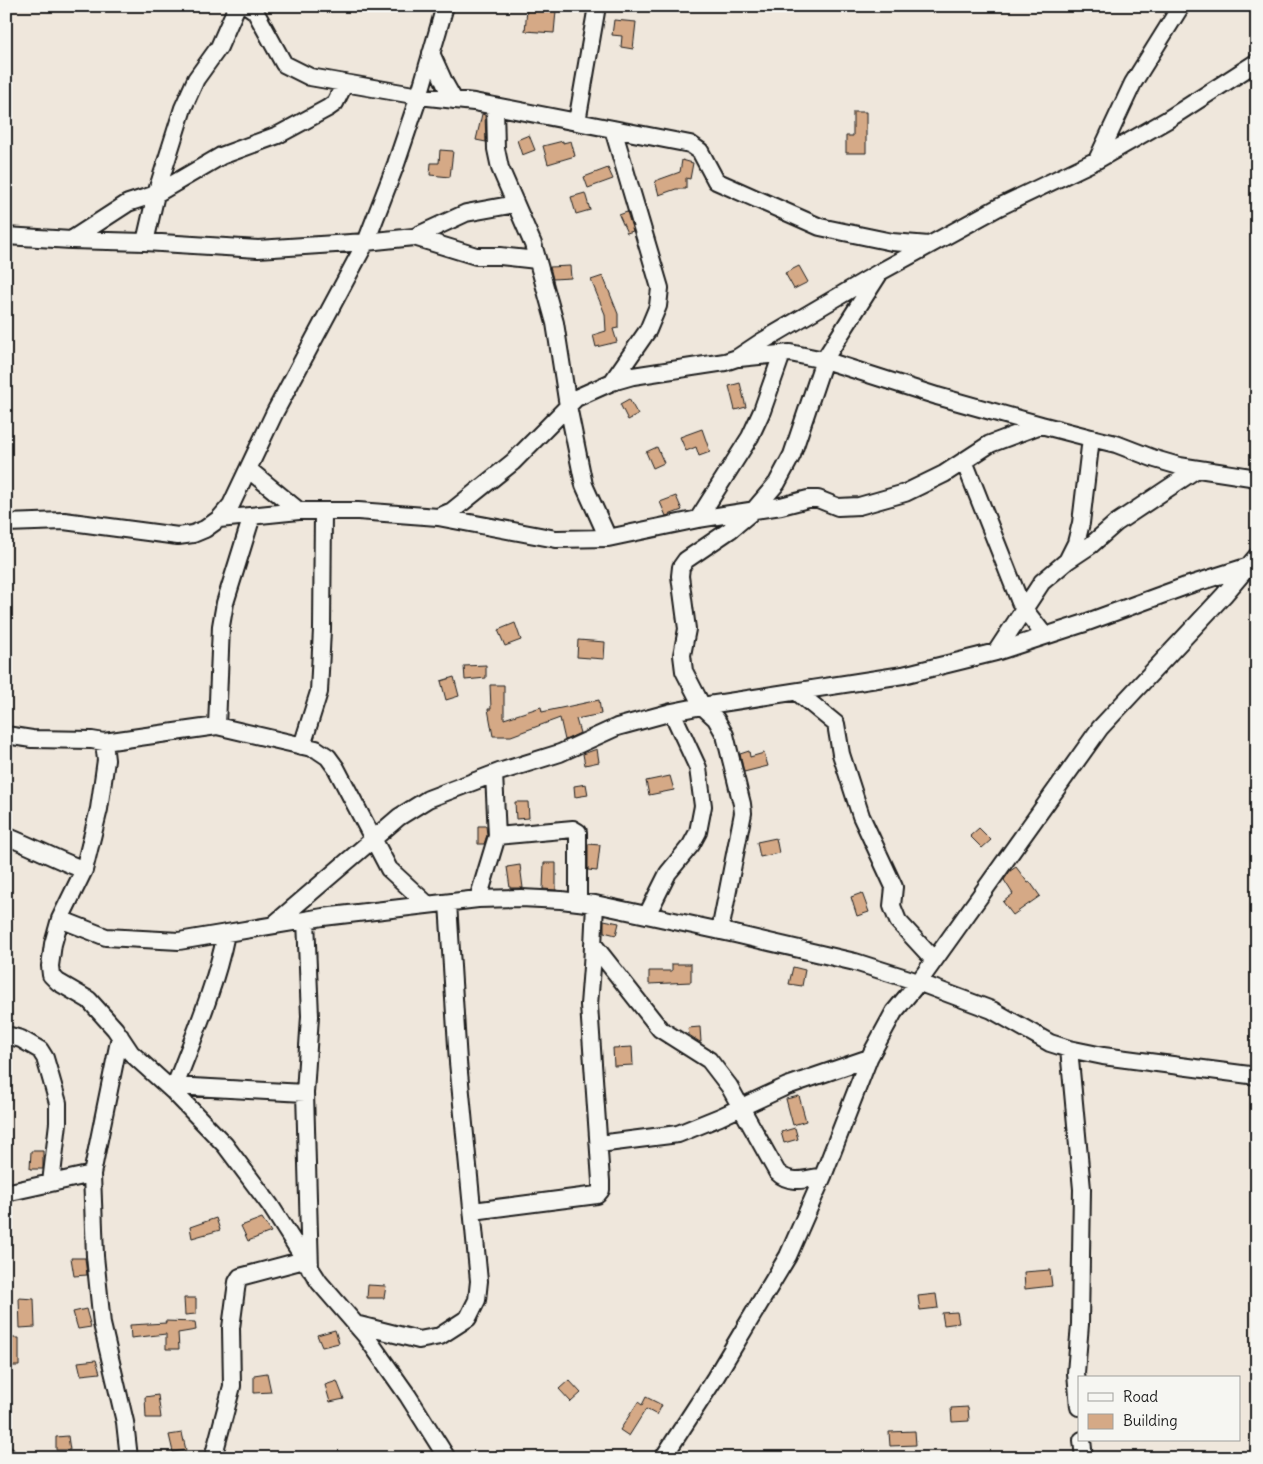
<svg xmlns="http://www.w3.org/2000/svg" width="1263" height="1464" viewBox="0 0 1263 1464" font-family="Delius,sans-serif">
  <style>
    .building { fill: #d5a986; stroke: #1c1c1c }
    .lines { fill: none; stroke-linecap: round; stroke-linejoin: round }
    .street-casing { stroke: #1c1c1c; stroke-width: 20 }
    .street { stroke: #f6f6f2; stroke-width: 16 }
  </style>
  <rect width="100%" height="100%" fill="#efe7dc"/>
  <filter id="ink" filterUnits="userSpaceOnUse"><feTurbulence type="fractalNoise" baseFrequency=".02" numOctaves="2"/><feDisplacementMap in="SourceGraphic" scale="10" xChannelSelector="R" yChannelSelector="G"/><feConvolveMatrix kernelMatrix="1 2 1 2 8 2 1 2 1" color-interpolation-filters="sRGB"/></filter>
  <g filter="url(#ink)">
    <path class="building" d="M527 9 556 11 554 33 525 31Z
      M614 20 636 22 633 49 621 47 622 36 612 35Z
      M853 112H866V153H846V136H853Z
      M482 114 485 115 486 142 476 140Z
      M529 135 535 150 522 155 517 140Z
      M563 141V143L571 141 575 156 548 164 543 146Z
      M440 150 453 151 450 177 430 175 431 163H439Z
      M682 160 693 163 690 179 686 178V189H676L659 195 655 181 680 172Z
      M608 168 613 179 588 188 584 177Z
      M585 193 590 210 576 214 571 197Z
      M627 212 633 231 627 233 619 215Z
      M570 266 571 278 553 279 550 267Z
      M799 266 808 282 794 289 785 273Z
      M603 276 618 314V328L613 329 617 342 596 347 593 335 606 331 605 314 591 280Z
      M740 383 746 407 735 410 729 386Z
      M629 399 638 415 628 420 620 404Z
      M702 429 710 452 699 456 696 447 686 451 680 437Z
      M657 447 664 463 653 468 646 452Z
      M676 496 682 510 666 516 660 502Z
      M515 623 521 640 505 646 498 630Z
      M578 640 605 642 604 659 577 657Z
      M486 665V678L465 680 464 666Z
      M454 677 459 696 446 700 441 681Z
      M490 685H504V719L541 707 542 712 599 700 601 714 576 719 580 733 565 740 560 718 511 736H493L488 709H491Z
      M597 749 599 762 585 765 583 754Z
      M749 751 750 757 764 753 768 766 744 772 740 754Z
      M670 776 674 790 649 795 646 781Z
      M586 784 588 795 575 797 574 786Z
      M515 802H528L529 818 516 819Z
      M478 826H486L487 835 484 844H478Z
      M979 828 991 840 982 848 970 836Z
      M776 838 779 853 760 857 757 842Z
      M588 844 600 845 597 871 588 870Z
      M544 863H556V890L543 889Z
      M520 865 523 888H510L507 867Z
      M1016 867 1028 883 1030 882 1040 896 1013 915 1003 902 1013 894 1004 880 1010 871Z
      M862 893 869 912 857 916 851 897Z
      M604 920 619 923 616 935 604 932Z
      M672 964H691V982L649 984V971H672Z
      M793 967 805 970 802 986 789 984Z
      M700 1027 701 1042H700L689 1035 688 1028Z
      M632 1047 633 1065 614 1066 613 1048Z
      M799 1096 806 1121 793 1125 786 1099Z
      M795 1128 798 1139 784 1143 781 1132Z
      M31 1151H43V1169H30Z
      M216 1218 220 1230 192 1238 190 1227Z
      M262 1218 271 1232 248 1241 241 1226Z
      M71 1258H85L87 1275 74 1276Z
      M1050 1270 1052 1286 1025 1289 1024 1272Z
      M368 1285 386 1286 384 1298H367Z
      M936 1294 938 1308 920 1310 918 1296Z
      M19 1298 34 1299 35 1327 20 1328Z
      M184 1298H196V1314L185 1315Z
      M86 1309 91 1327 78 1329 73 1312Z
      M957 1312 959 1323 944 1325 942 1313Z
      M165 1321 195 1322 196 1330 178 1333 179 1349H166V1334L131 1338 130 1325 166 1323Z
      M335 1330 339 1343 322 1347 317 1335Z
      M6 1338H19V1366H8L7 1355H6Z
      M96 1360 100 1373 81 1375 78 1362Z
      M267 1373 271 1392 254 1393V1375Z
      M569 1380 581 1393 571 1402 559 1389Z
      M337 1381 344 1399 330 1402 325 1385Z
      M158 1395 161 1418H146L145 1397Z
      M646 1397 662 1405 657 1415 646 1409 629 1436 620 1430 638 1402 642 1405Z
      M968 1407 969 1421 952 1422 951 1408Z
      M915 1431 916 1445 890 1446 889 1432Z
      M182 1433 186 1450 173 1452 169 1435Z
      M68 1436 70 1450H56V1437Z"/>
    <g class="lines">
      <defs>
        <path id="street" d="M248 6 255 11 284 64 310 77 419 96 474 102 690 144 700 151 716 181 820 227 892 242 929 245
          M431 53 445 84 454 100
          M495 106 496 149 500 168 533 244 555 323 568 406 584 485 608 538
          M577 122 597 6
          M1097 160 1133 83 1181 6
          M6 236 71 240 145 242 258 249 366 242 414 237 466 213 515 204
          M414 237 476 256H500L537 260
          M71 240 128 203 156 194 221 156 278 135 328 108 335 103 345 83
          M145 242 156 194 183 108 196 79 219 47 237 6
          M739 358 790 353 824 360 937 396 1041 425
          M612 382 648 330 658 306 660 288 613 129
          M964 461 1020 602 1024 609 1045 636
          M248 469 299 511
          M438 517 556 539 608 538 698 519 781 506 808 499H818L838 507 859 506 905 493 944 474 990 444 1041 425 1091 438 1116 444 1155 459 1179 466 1257 478
          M219 519 299 511H358L438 517 452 511 513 462 576 398 612 382 633 376 725 362 737 358 761 342 880 272 999 207 1097 160 1167 120 1257 62
          M698 519 750 437 762 411 782 354
          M6 523 64 521 178 536 193 534 205 529 219 519 231 505 275 412 366 242 396 164 419 96 445 6
          M1067 561 1076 543 1081 523 1091 438
          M996 652 1042 582 1067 561 1091 545 1116 523 1197 469
          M797 692 836 724 841 754 861 816 894 887 892 906 898 921 934 960
          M217 726 221 626 225 603 252 516
          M6 735 32 739 92 740 104 742 217 726 316 749 328 757 336 768 389 869 428 905
          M104 742 106 760 99 809 84 870 60 919 53 944 50 966 51 975 58 982 89 1000 115 1029 131 1053 173 1091 225 1145 270 1205 319 1282 365 1335 408 1396 447 1458
          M302 746 319 692 322 629 323 511
          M6 836C33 847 58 860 84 870
          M497 836 573 829 578 832V902
          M478 899 497 836 494 774
          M647 915 668 873 691 845 698 832 703 806 698 768 672 712
          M60 919 106 937 179 941 323 917 478 899 521 898 561 900 595 904 735 934 855 962 912 980 992 1010 1050 1043 1069 1049 1103 1056 1257 1076
          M306 920 310 1016 305 1093 310 1269
          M273 925 399 817 428 799 499 772 560 753 617 727 672 712 702 706 903 675 996 652 1082 624 1186 586 1249 566
          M720 931 743 813 742 804 725 735 716 719 702 706 684 671 682 655 687 629 680 576 681 567 686 560 730 530 754 510 777 483 792 455 824 360 879 274
          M593 944 660 1029 709 1060 729 1086 777 1172C790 1185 807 1179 823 1176
          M120 1036 92 1174 95 1256 102 1324 125 1422 129 1458
          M6 1038 10 1036 21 1039 40 1050 45 1058 50 1075 58 1103V1123L51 1183
          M1069 1049 1082 1189 1080 1324 1076 1373 1079 1407
          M174 1086 305 1093
          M173 1091C193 1039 215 988 226 934
          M599 1144 678 1134 720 1117 787 1086 869 1058
          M6 1195 10 1192 92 1174
          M473 1211 597 1195 601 1190V1181L589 1005 592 967 595 904
          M355 1324 419 1340 440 1336 468 1318 477 1300 479 1281 458 1062 448 903
          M1082 1440 1084 1458
          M6 1455 8 1458
          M213 1458 232 1386 231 1328 237 1282 240 1277 304 1260
          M663 1458 715 1378 788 1256 823 1176 869 1058 894 1012 918 983 1100 728 1224 595 1257 556"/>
      </defs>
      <use href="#street" class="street-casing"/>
      <use href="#street" class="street"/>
    </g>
  </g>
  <rect width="1263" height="1464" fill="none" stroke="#f6f6f2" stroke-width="25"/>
  <rect x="12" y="12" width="1238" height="1439" fill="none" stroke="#1c1c1c" stroke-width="2" filter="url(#ink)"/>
  <rect x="1078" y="1376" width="162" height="65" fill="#f6f6f2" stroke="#9f9f9c"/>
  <rect x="1088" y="1393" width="25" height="8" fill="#f6f6f2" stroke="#9f9f9c"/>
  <text x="1123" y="1402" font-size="15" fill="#1c1c1c">Road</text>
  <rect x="1088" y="1414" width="25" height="15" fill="#d5a986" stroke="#9f9f9c"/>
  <text x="1123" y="1426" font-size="15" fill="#1c1c1c">Building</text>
</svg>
